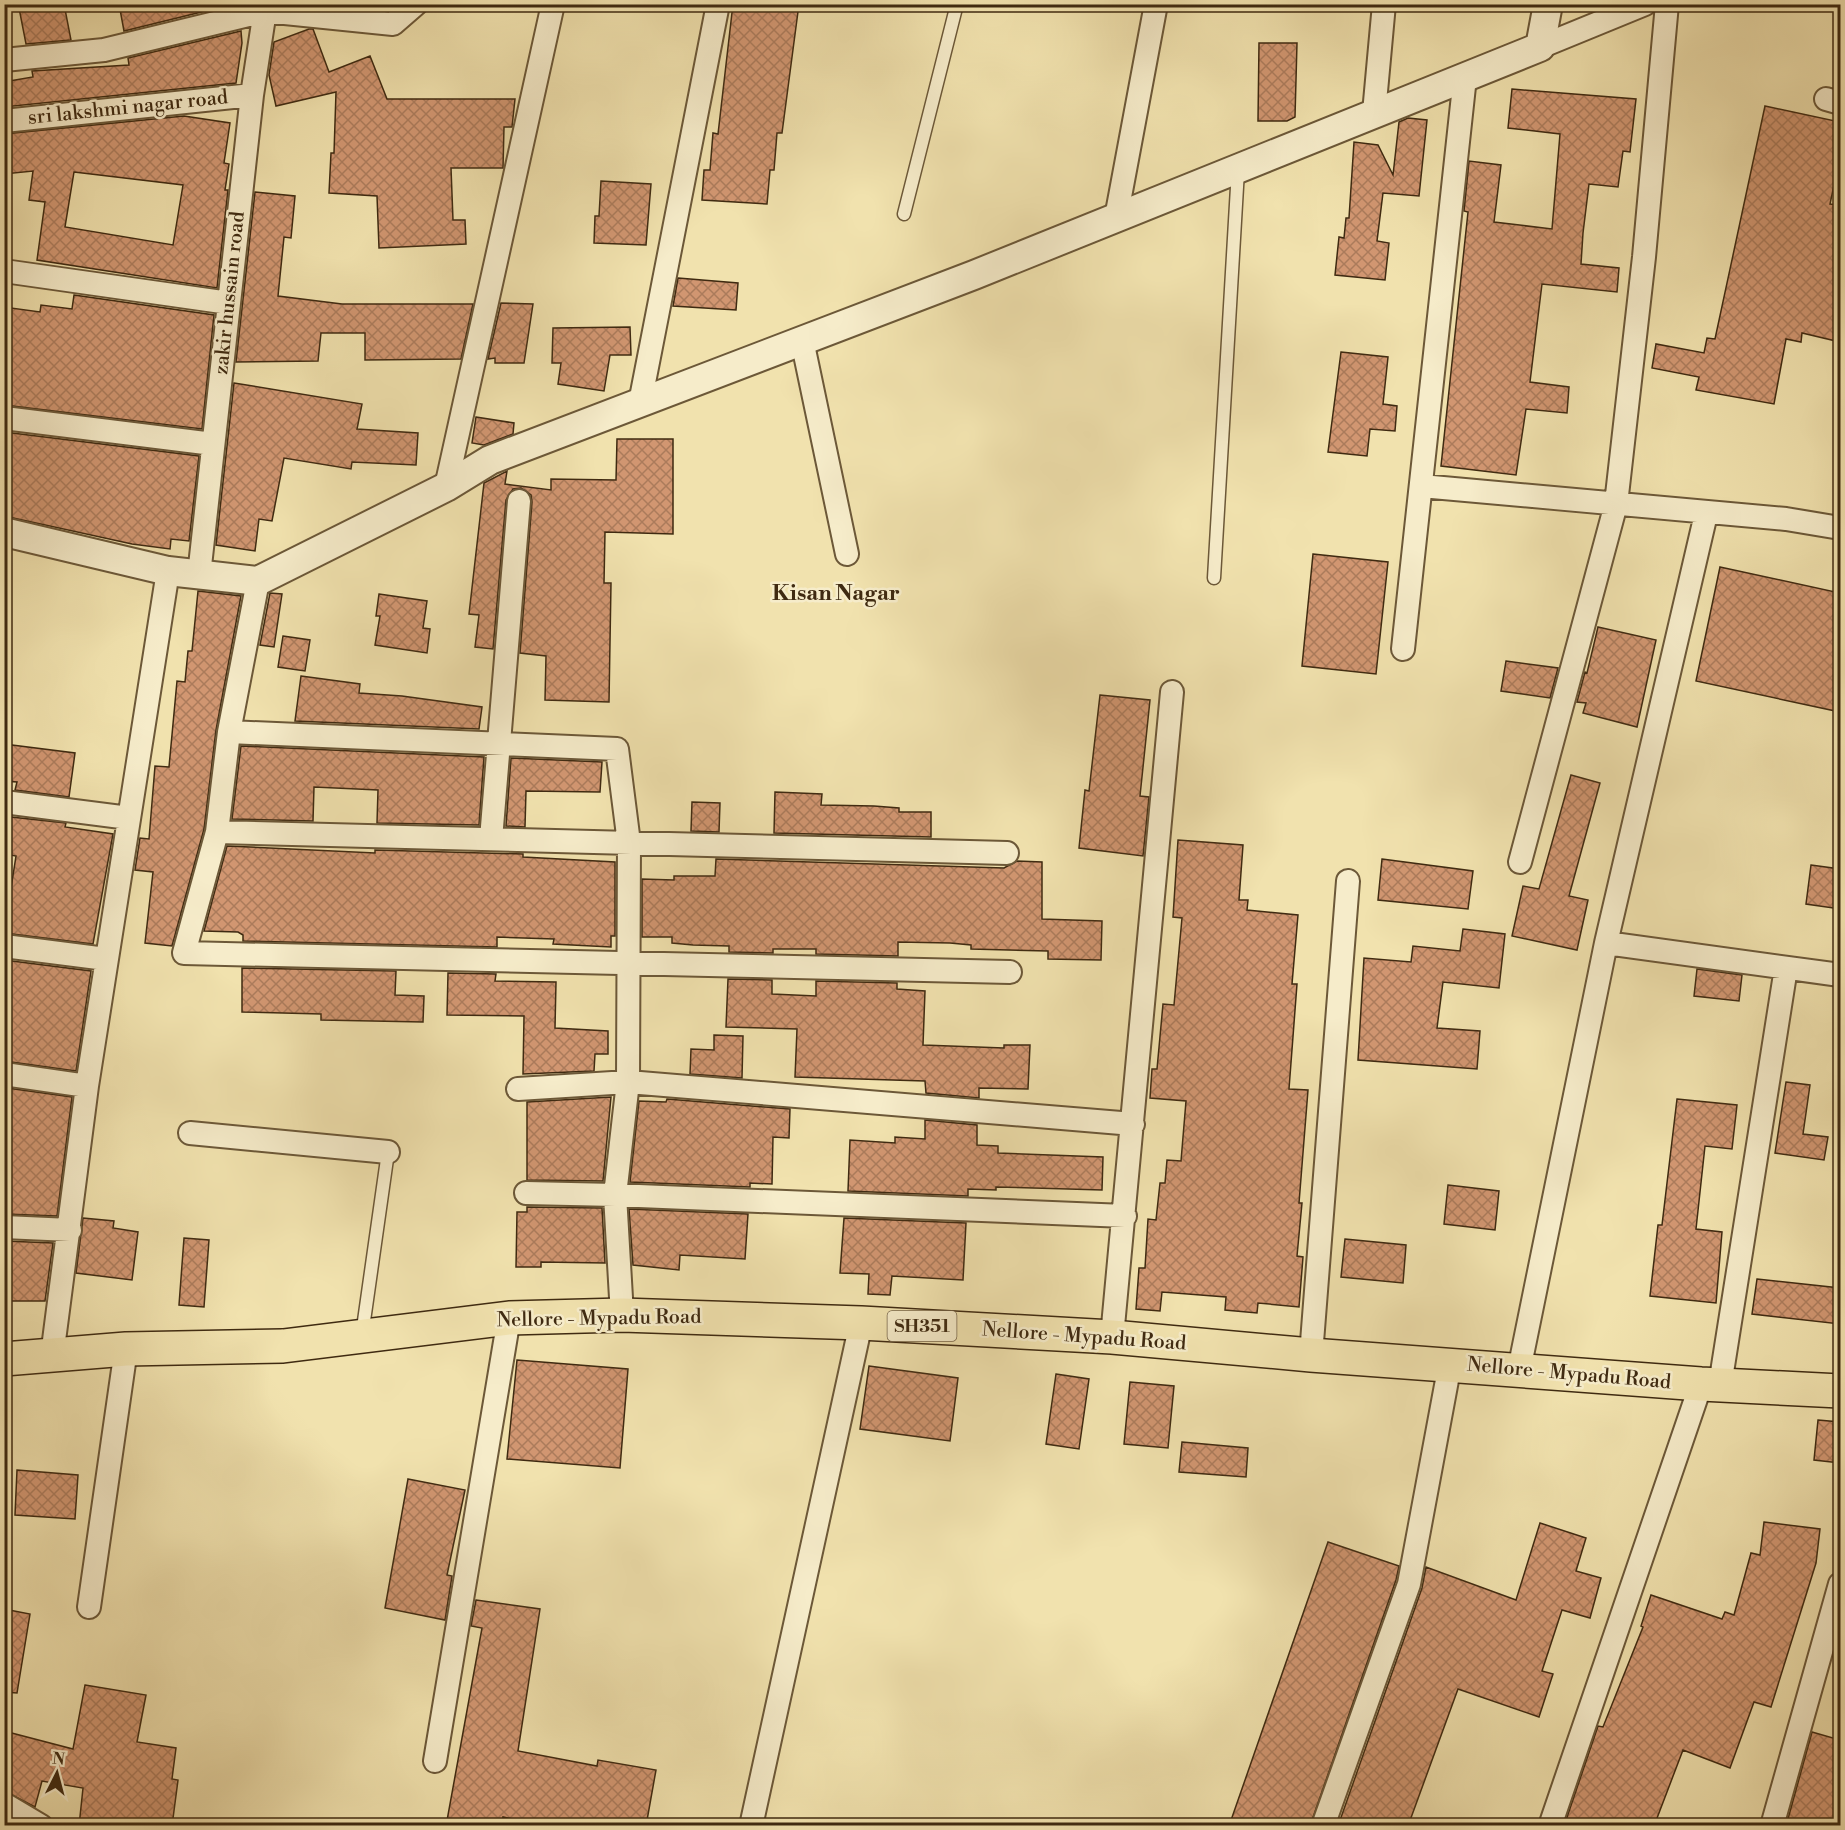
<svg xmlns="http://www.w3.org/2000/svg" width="1845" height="1830" viewBox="0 0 1845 1830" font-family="'Libre Bodoni',serif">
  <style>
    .building { fill: url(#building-cross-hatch); stroke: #3f2a11; stroke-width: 1.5; fill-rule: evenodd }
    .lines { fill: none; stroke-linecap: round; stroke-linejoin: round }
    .service-casing { stroke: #6c5838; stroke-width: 15 }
    .minor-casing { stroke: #6c5838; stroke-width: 26 }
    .tertiary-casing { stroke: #6c5838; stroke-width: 32 }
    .primary-casing { stroke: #3f2a11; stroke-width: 36 }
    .service { stroke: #f6ecca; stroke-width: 12 }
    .minor { stroke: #f6ecca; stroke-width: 22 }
    .tertiary { stroke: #f6ecca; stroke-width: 28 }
    .primary { stroke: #f1e2ae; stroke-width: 33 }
    .labels { text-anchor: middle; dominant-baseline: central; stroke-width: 5; stroke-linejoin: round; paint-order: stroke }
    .shield { fill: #f6ecca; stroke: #766448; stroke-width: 1.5 }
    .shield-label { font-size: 18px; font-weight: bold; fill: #3f2a11 }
    .street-label { font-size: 20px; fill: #3f2a11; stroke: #f6ecca }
    .quarter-label { font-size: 22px; font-weight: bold; fill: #3f2a11; stroke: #f6ecca }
  </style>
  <defs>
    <pattern id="building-cross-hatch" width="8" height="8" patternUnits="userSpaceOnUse" patternTransform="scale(1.5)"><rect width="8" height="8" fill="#d19671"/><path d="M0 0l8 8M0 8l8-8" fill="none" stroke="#ab7b5b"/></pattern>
  </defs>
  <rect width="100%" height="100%" fill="#f1e2ae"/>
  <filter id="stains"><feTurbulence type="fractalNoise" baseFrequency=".00333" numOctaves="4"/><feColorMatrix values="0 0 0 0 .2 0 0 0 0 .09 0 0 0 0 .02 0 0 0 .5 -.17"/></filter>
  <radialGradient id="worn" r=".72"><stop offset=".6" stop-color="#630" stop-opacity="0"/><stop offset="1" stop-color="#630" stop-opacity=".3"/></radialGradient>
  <path class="building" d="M35 4H64L71 40 26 44 19 8Z
    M119 4H234L124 31Z
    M733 4H799L782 133H777L774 170H770L767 204 702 200 704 170H710L713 133 718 134Z
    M309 29H313L329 72 370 56 387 99H515L512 127H504L503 168H451L453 220H465L466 244 379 248 377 196 329 193 331 153H334L336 92 276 106 269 75 274 42Z
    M241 31 242 43 236 83 4 107V82L33 77 32 71 129 65 128 58Z
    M1259 43H1297L1295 117 1287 121H1258Z
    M1512 89 1636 99 1630 152 1623 151 1618 187 1589 184 1583 233 1581 264 1619 268 1617 292 1542 284 1530 382 1569 387 1567 413 1526 409 1516 475 1441 466 1468 212 1464 211 1469 161 1501 165 1494 222 1552 229 1560 134 1508 128Z
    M1765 106 1840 122V157L1830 204 1840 205V342L1802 333 1801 342 1786 339 1774 404 1696 390 1699 377 1652 368 1656 344 1704 353 1707 338 1715 339Z
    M184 116 230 123 224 163 229 164 225 190H228L217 288 37 260 45 202 29 200 33 171 4 174V134ZM74 172 183 185 173 245 65 227Z
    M1408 118 1427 120 1419 196 1383 193 1377 241 1389 243 1385 280 1335 275 1339 237 1344 238 1346 218H1349L1354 142 1378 145 1393 175 1399 122Z
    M601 181 651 184 646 245 594 243 595 216H599Z
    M255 192 295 196 291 238 284 237 278 296 342 304H473L461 359 365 360V333H321L318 361 236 362Z
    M678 278 738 283 736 310 673 306Z
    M74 295 214 315 202 429 4 405V307L40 312 41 305 72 309Z
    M501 303 533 304 524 363H495V358L488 359Z
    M630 327 631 355H610L604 391 558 384 561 363H552L553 328Z
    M1341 352 1388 357 1383 404 1397 406 1395 431 1370 429 1367 456 1328 452Z
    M234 383 362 404 357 429 418 433 416 465 352 462 351 469 284 458 272 521 259 519 255 551 216 545Z
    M476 417 514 423 513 434 484 445 472 443Z
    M4 432 199 456 189 541 171 539 170 549 132 544 4 516Z
    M617 439H673V534L605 532 604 583H611L609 702 545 700 546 656 520 653 532 502 531 495 521 488 513 489 506 500 493 649 475 647 479 615 469 614 484 483 507 471 505 484 551 490V479L616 480Z
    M1313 554 1388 562 1376 674 1302 666Z
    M1720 567 1840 593V712L1696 681Z
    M198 591 241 596 216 730 204 829 172 946 145 943 153 872 135 870 140 838 149 839 155 766 169 767 177 681 185 682 188 651H192Z
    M270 593 282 594 274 647 260 645Z
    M379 594 427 601 423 628 430 629 427 653 375 645 380 616H376Z
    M1598 627 1656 640 1637 727 1583 713 1586 703 1577 702 1585 672 1587 673Z
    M283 636 310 640 305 671 278 667Z
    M1506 661 1558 668 1550 698 1501 691Z
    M301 676 360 684 359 693 402 696 482 707 479 729 295 721Z
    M1100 695 1150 700 1140 796 1149 797 1143 856 1079 848 1085 790 1089 791Z
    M4 744 75 753 69 797 15 790 17 782 4 781Z
    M241 746 484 757 479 825 377 823 378 790 314 787 313 821 232 819Z
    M511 758 602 762 600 792 526 791 525 827 506 826Z
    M1571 775 1600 783 1569 896 1588 900 1577 950 1512 936 1523 886 1539 889Z
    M775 792 822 794 821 805 874 806 899 808V812H931V837L774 833Z
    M692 802 720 803 719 832 691 831Z
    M11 817 66 823 65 827 113 834 93 944 4 933 16 856 5 854Z
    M1178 840 1243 845 1239 900H1248L1247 910 1298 915 1292 984H1297L1289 1089 1308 1090 1299 1203H1302L1297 1256 1303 1257 1299 1307 1258 1303 1257 1313 1225 1310 1226 1297 1162 1292 1160 1311 1136 1309 1139 1268H1145L1148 1219 1156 1220 1160 1183H1165L1167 1160 1181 1161 1186 1101 1150 1098 1152 1069H1157L1163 1004 1174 1005 1182 918 1173 917Z
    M227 846 375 853V850L523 854V857L615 862V936H611V947L553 944 554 939 497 937V947L243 941V935L238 932 204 931Z
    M716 859 1004 868 1017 861 1042 862V919L1102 921 1101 960 1048 959V951L971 949V945L950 943 898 942V956L816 954V949H773V953L729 952V946L693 945 672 943V937H642V879L674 880V876H715Z
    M1382 859 1473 871 1468 909 1378 900Z
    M1811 865 1840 869V909L1806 904Z
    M1463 929 1505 934 1499 988 1443 982 1437 1028 1480 1031 1477 1069 1358 1060 1364 958 1411 962 1413 946 1460 951Z
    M4 960 91 971 76 1071 4 1061Z
    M242 968 396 971 395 995 424 996 423 1022 321 1020V1014L242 1012Z
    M1697 969 1742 975 1739 1001 1694 996Z
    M448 973 496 974 495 981 556 982 555 1028 608 1031V1054H595L594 1071 523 1074 524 1016 447 1015Z
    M728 979 772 980V994L816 996V981L897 983V989L925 991 923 1045 1004 1048V1045H1030L1028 1089 979 1088V1098L926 1093 925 1081 795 1077 797 1029 726 1027Z
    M714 1035 743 1036 742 1078 690 1074 691 1049 714 1050Z
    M1786 1082 1810 1085 1803 1134 1828 1137 1824 1160 1775 1153Z
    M7 1088 72 1097 57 1216 4 1214Z
    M611 1097 603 1181 527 1180V1102Z
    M667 1099 790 1109 789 1138 773 1137 772 1184 750 1183V1187L630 1182 639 1101 666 1102Z
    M1677 1099 1737 1105 1732 1149 1705 1146 1696 1229 1722 1232 1716 1303 1650 1296 1658 1225H1662Z
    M925 1120 977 1125V1145L998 1146V1153L1103 1157 1102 1190 996 1187V1190L968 1189V1196L848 1191 850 1140 895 1143V1137L925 1139Z
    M1448 1185 1499 1191 1495 1230 1444 1224Z
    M527 1207 602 1208 605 1263 541 1262V1267H516L517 1212H527Z
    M629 1209 748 1214 745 1259 680 1255 679 1270 633 1265Z
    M83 1218 114 1221 113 1228 138 1232 132 1280 76 1273Z
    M844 1218 966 1223 963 1280 892 1276 890 1295 868 1294 869 1274 840 1273Z
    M184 1238 209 1240 204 1307 179 1305Z
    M1345 1239 1406 1245 1403 1283 1341 1277Z
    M4 1241 53 1243 45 1301H4Z
    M1757 1279 1840 1288V1324L1752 1314Z
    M517 1360 628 1369 620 1468 507 1459Z
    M869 1366 958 1378 950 1441 860 1429Z
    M1056 1374 1089 1379 1079 1449 1046 1444Z
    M1130 1382 1174 1386 1168 1448 1124 1444Z
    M1818 1420 1840 1422V1463L1814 1460Z
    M1182 1442 1248 1448 1246 1477 1179 1472Z
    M17 1470 78 1475 75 1519 15 1515Z
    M408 1479 465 1490 447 1575 452 1576 445 1620 385 1608Z
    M1764 1522 1820 1529 1816 1563 1771 1707 1754 1702 1730 1768 1683 1750 1654 1826H1564L1598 1726 1603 1727 1643 1627 1641 1626 1651 1595 1722 1619 1725 1612 1734 1615 1751 1553 1760 1555Z
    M1540 1523 1586 1538 1576 1571 1601 1578 1590 1618 1562 1610 1542 1671 1553 1674 1539 1717 1458 1689 1408 1826H1338L1422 1588 1426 1567 1516 1600Z
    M1328 1542 1399 1566 1396 1580 1310 1826H1229Z
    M476 1600 540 1609 518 1751 597 1766 598 1760 656 1770 646 1826H545L503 1817 501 1826H446L482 1628 471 1626Z
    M4 1609 30 1614 17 1693 4 1692Z
    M85 1685 146 1695 137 1742 176 1748 172 1779 178 1780 172 1826H79L83 1788 42 1781 35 1807 4 1791V1731L73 1749Z
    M1812 1732 1840 1740V1826H1786Z"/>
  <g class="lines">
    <defs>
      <path id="service" d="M904 214 957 4
        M1214 578 1238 170
        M362 1335 388 1152"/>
      <path id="minor" d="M1540 47 1645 4
        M4 60 104 50 265 11 393 24 416 4
        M1826 99 1840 103
        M1374 113 1384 4
        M4 121 252 95
        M1116 218 1156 4
        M4 271 229 303
        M802 340 847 554
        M640 403 718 4
        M4 418 213 444
        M1421 486 1786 519 1840 528
        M446 487 553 4
        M199 575 252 95 266 4
        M258 581 229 732 217 832 184 953 1010 972
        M1403 649 1465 77
        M229 732 617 749 629 843 628 1082 615 1195 622 1315
        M4 802 129 818
        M217 832 1007 853
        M491 839 519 501
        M1520 862 1616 504 1644 257 1667 4
        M1606 943 1840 975
        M4 946 106 959
        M4 1074 87 1086
        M518 1089 628 1082 1133 1124
        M190 1133 388 1152
        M526 1193 615 1195 1125 1216
        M4 1227 70 1230
        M1112 1337 1172 692
        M1311 1355 1348 881
        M52 1356 87 1086 168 571
        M1519 1370 1606 943 1706 514
        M1720 1385 1786 968
        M89 1607 126 1349
        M435 1761 509 1318
        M4 1804 41 1826
        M751 1826 861 1323
        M1323 1826 1409 1584 1450 1364
        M1550 1826 1701 1384
        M1772 1826 1840 1584"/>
      <path id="tertiary" d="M4 532 168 571 258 581 446 487 490 460 974 275 1540 47 1548 4"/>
      <path id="primary" d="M4 1359 126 1349 283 1346 509 1318 622 1315 861 1323 1112 1337 1311 1355 1701 1384 1840 1391"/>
    </defs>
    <use href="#service" class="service-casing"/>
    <use href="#minor" class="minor-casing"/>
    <use href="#tertiary" class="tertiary-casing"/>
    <use href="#primary" class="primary-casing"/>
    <use href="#service" class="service"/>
    <use href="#minor" class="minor"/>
    <use href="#tertiary" class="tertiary"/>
    <use href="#primary" class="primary"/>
  </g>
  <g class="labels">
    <rect class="shield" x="887.5" y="1311" width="69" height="30" rx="4.5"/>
    <g class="shield-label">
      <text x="922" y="1326">SH351</text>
    </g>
    <g class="street-label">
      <text transform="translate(128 108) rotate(-6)">sri lakshmi nagar road</text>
      <text transform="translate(230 293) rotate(-84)">zakir hussain road</text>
      <text transform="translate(599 1319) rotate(-1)">Nellore - Mypadu Road</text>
      <text transform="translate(1084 1337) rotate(4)">Nellore - Mypadu Road</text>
      <text transform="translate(1569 1374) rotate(5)">Nellore - Mypadu Road</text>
    </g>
    <g class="quarter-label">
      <text x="836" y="593">Kisan Nagar</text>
    </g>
  </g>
  <rect width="1845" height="1830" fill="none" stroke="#f1e2ae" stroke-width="24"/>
  <rect x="6" y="6" width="1833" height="1818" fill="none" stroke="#3f2a11" stroke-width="3"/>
  <rect x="12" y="12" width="1821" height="1806" fill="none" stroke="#3f2a11" stroke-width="1.5"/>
  <g transform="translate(57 1773) rotate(6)" stroke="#f6ecca" stroke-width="4.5" paint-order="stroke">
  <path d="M0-4.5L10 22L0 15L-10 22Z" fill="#3f2a11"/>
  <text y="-9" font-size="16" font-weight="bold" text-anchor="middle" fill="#3f2a11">N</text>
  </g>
  <rect width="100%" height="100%" filter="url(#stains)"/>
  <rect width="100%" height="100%" fill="url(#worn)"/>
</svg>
